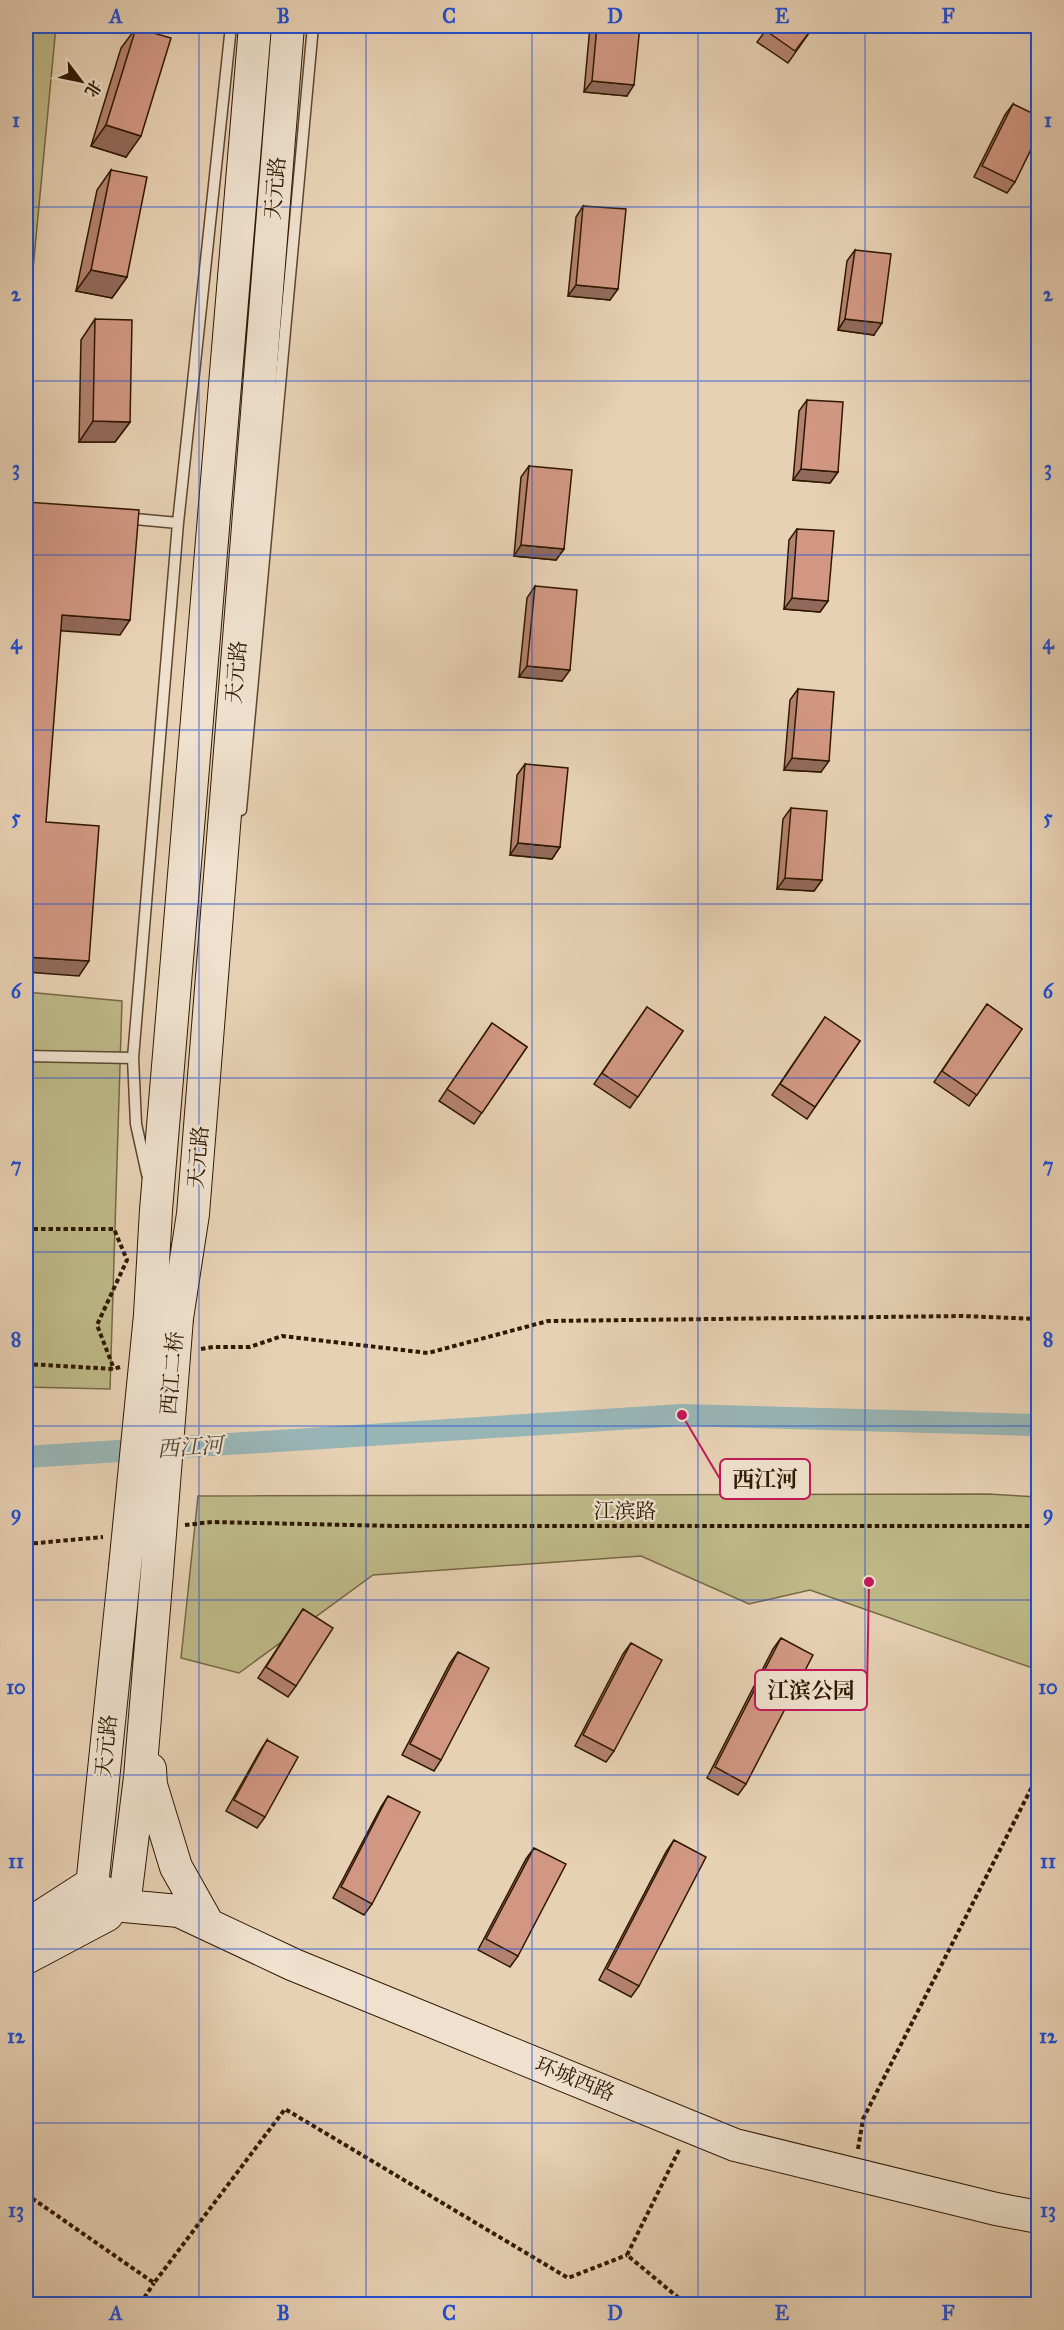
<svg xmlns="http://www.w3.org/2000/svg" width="1064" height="2330" viewBox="0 0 1064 2330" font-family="'IM FELL Great Primer','Noto Serif SC',serif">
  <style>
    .green { fill: #beb987; stroke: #766844; stroke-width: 1.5 }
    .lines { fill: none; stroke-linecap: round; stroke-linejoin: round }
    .canal { stroke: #98b5b5; stroke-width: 22 }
    .service-casing { stroke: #5d462d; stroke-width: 13 }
    .secondary-casing { stroke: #2f1800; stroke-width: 34 }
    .path { stroke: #2f1800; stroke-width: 4; stroke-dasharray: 4.5 3; stroke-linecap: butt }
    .service { stroke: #efe1ce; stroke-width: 10 }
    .secondary { stroke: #efe1ce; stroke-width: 32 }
    .secondary-bridge-casing { stroke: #2f1800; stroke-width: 34; stroke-linecap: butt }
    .secondary-bridge { stroke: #efe1ce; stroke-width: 32 }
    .wall { fill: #b48270; stroke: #2f1800; stroke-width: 1.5 }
    .shaded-wall { fill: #926a5b; stroke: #2f1800; stroke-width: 1.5 }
    .building { fill: #d19782; stroke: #2f1800; stroke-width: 1.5 }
    .grid { fill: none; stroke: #1d4ed8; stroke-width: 1.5; stroke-opacity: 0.55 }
    .labels { text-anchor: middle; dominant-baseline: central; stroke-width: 4.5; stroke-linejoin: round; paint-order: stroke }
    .street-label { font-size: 21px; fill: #2f1800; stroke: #efe1ce }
    .water-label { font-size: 22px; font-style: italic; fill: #4e4736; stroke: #efe1ce }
    .leader { fill: none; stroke: #c2185b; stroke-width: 2 }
    .callout-dot { fill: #c2185b; stroke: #efe1ce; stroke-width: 2 }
    .callout { fill: #efe1ce; stroke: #c2185b; stroke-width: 2 }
    .callout-label { font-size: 22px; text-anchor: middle; font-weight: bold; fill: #2f1800 }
    .neatline { fill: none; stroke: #1d4ed8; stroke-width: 2 }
    .grid-label { font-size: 20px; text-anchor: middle; font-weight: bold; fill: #1d4ed8 }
  </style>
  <rect width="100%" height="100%" fill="#e7d1b4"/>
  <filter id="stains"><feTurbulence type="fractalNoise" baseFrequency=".00333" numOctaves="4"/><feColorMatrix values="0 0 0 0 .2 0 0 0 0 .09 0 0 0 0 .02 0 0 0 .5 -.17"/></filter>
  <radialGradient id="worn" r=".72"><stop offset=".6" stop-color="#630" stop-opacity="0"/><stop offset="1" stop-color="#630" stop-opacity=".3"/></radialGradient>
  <path class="green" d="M26 26H56L26 343Z
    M26 992 122 1001 110 1389 26 1387Z
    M988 1494 1038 1497V1670L810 1590 749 1604 641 1556 373 1575 239 1673 181 1658 198 1496Z"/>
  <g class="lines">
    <path class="canal" d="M26 1457 682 1415 1038 1425"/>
    <defs>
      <path id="service" d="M124 518 178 523
        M241 810 313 26
        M26 1056 133 1058
        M147 1174 136 1124 133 1058 178 523 231 26"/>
      <path id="secondary" d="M150 1315 156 1210 255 26
        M177 1318 193 1214 288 26
        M150 1769 151 1785 176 1867 208 1924
        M124 1906 140 1777 157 1572
        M88 1925 125 1567
        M26 1926 91 1884 124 1906 179 1911 294 1965 735 2145 996 2209 1038 2217
        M26 1958 107 1915"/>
    </defs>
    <use href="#service" class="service-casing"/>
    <use href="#secondary" class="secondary-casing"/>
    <path class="path" d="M26 1229H114L127 1260 97 1325 114 1369
      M201 1349 213 1347H250L282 1336 428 1353 548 1321 963 1316 1038 1319
      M26 1364 114 1369 120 1367
      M185 1525 212 1522 396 1526H1038
      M26 1544 103 1537
      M858 2149 863 2119 1038 1775
      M679 2150 627 2255 686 2304
      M26 2194 154 2283 285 2109 568 2278 627 2255
      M140 2304 154 2283"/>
    <use href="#service" class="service"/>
    <use href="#secondary" class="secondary"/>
    <defs>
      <path id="secondary-bridge" d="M125 1567 150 1315
        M157 1572 177 1318"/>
    </defs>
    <use href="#secondary-bridge" class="secondary-bridge-casing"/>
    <use href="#secondary-bridge" class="secondary-bridge"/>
  </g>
  <path class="wall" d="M590 26H640L627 96 584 92Z
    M769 26H814L788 63 757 42Z
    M136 28 126 157 91 146 121 48Z
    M1013 104 1015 182 1007 193 974 177 1005 115Z
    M111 170 127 277 112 298 76 291 97 190Z
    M583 206 610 300 568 296 576 217Z
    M855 250 874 335 838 330 847 261Z
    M95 319 130 422 115 442H79L81 340Z
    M807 400 838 472 830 483 793 480 799 411Z
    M529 466 564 549 556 560 514 556 521 477Z
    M797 529 828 601 820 612 784 609 789 540Z
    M535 586 562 681 519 677 527 598Z
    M798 689 821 772 784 770 790 700Z
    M525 764 560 847 552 859 510 855 517 775Z
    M791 808 822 880 814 891 777 889 783 819Z
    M987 1004 1022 1029 969 1106 934 1082Z
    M647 1007 683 1031 630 1108 594 1084Z
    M825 1017 860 1041 807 1119 772 1095Z
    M492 1023 527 1047 474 1124 439 1101Z
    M303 1609 296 1686 288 1697 258 1678Z
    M781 1638 746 1784 738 1795 707 1778 773 1649Z
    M631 1643 614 1751 606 1762 575 1746 623 1654Z
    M458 1652 441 1760 434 1771 402 1755 450 1663Z
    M267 1740 265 1817 257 1828 226 1811 260 1751Z
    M388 1796 372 1904 364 1915 333 1898 381 1807Z
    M674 1840 639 1986 631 1997 599 1980 666 1852Z
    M534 1848 518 1956 510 1967 478 1950 526 1859Z"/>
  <path class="shaded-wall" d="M592 81 634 85 627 96 584 92Z
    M106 125 141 136 126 157 91 146Z
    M91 270 127 277 112 298 76 291Z
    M576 285 618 289 610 300 568 296Z
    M845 319 882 323 874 335 838 330Z
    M93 421 130 422 115 442H79Z
    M801 469 838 472 830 483 793 480Z
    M521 545 564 549 556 560 514 556Z
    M792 598 828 601 820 612 784 609Z
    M62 615 130 620 120 635 51 630Z
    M527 666 570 670 562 681 519 677Z
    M792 758 829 761 821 772 784 770Z
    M518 843 560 847 552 859 510 855Z
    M785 878 822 880 814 891 777 889Z
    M26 957 89 961 79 976 26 972Z"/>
  <path class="building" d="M597 26H640L634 85 592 81Z
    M769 26H814L795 51 765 30Z
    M136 28 171 38 141 136 106 125Z
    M1013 104 1038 116V135L1015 182 982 166Z
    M111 170 147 177 127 277 91 270Z
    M583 206 626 209 618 289 576 285Z
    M855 250 891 254 882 323 845 319Z
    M95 319 132 320 130 422 93 421Z
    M807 400 843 402 838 472 801 469Z
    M529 466 572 470 564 549 521 545Z
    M26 502 139 510 130 620 62 615 46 822 99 826 89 961 26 957Z
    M797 529 834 531 828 601 792 598Z
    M535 586 577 590 570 670 527 666Z
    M798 689 834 692 829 761 792 758Z
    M525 764 568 768 560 847 518 843Z
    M791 808 827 811 822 880 785 878Z
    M987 1004 1022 1029 977 1095 942 1071Z
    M647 1007 683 1031 638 1097 602 1073Z
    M825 1017 860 1041 815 1107 780 1084Z
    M492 1023 527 1047 482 1113 447 1089Z
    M303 1609 333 1628 296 1686 266 1667Z
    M781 1638 813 1655 746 1784 715 1767Z
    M631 1643 662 1660 614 1751 583 1735Z
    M458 1652 489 1668 441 1760 410 1744Z
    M267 1740 298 1757 265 1817 234 1800Z
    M388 1796 420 1812 372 1904 341 1887Z
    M674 1840 706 1857 639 1986 607 1969Z
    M534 1848 566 1864 518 1956 486 1939Z"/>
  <path class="grid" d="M199 26V2304M366 26V2304M532 26V2304M698 26V2304M865 26V2304M26 207H1038M26 381H1038M26 555H1038M26 730H1038M26 904H1038M26 1078H1038M26 1252H1038M26 1426H1038M26 1600H1038M26 1775H1038M26 1949H1038M26 2123H1038"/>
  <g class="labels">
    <g class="street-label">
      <text transform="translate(275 188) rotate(-85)">天元路</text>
      <text transform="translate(236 672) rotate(-85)">天元路</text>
      <text transform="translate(198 1157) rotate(-85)">天元路</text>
      <text transform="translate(172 1373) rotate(-85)">西江二桥</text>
      <text x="625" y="1511">江滨路</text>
      <text transform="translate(106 1746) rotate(-84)">天元路</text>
      <text transform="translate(575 2079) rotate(22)">环城西路</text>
    </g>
    <g class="water-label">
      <text transform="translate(190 1447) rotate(-4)">西江河</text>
    </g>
  </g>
  <path class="leader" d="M682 1415L720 1479M869 1582L867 1690"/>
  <g class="callout-dot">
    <circle cx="682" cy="1415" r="6"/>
    <circle cx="869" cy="1582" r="6"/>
  </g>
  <g class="callout">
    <rect x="720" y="1459" width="90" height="40" rx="6"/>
    <rect x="755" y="1670" width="112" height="40" rx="6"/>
  </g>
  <g class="callout-label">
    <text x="765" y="1487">西江河</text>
    <text x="811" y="1698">江滨公园</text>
  </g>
  <rect width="1064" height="2330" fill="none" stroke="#e7d1b4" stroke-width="66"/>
  <g transform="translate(81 81) rotate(122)" stroke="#efe1ce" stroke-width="4.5" paint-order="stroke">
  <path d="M0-4.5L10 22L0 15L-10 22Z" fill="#2f1800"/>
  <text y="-9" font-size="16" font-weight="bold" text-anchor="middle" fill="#2f1800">北</text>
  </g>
  <rect x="33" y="33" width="998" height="2264" class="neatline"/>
  <g class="grid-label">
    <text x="116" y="23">A</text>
    <text x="283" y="23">B</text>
    <text x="449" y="23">C</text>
    <text x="615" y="23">D</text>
    <text x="782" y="23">E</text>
    <text x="948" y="23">F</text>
    <text x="16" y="127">1</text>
    <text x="1048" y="127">1</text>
    <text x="16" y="301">2</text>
    <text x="1048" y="301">2</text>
    <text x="16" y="475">3</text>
    <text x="1048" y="475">3</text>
    <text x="16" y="649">4</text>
    <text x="1048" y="649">4</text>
    <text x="16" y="824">5</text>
    <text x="1048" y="824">5</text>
    <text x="16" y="998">6</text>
    <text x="1048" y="998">6</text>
    <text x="16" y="1172">7</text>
    <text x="1048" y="1172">7</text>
    <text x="16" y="1346">8</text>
    <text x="1048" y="1346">8</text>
    <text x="16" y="1520">9</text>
    <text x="1048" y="1520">9</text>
    <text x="16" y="1694">10</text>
    <text x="1048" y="1694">10</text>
    <text x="16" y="1868">11</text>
    <text x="1048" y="1868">11</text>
    <text x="16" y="2043">12</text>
    <text x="1048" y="2043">12</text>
    <text x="16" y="2217">13</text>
    <text x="1048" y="2217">13</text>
    <text x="116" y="2320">A</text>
    <text x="283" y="2320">B</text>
    <text x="449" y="2320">C</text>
    <text x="615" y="2320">D</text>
    <text x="782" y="2320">E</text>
    <text x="948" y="2320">F</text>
  </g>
  <rect width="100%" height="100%" filter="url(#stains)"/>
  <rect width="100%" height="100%" fill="url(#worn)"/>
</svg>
